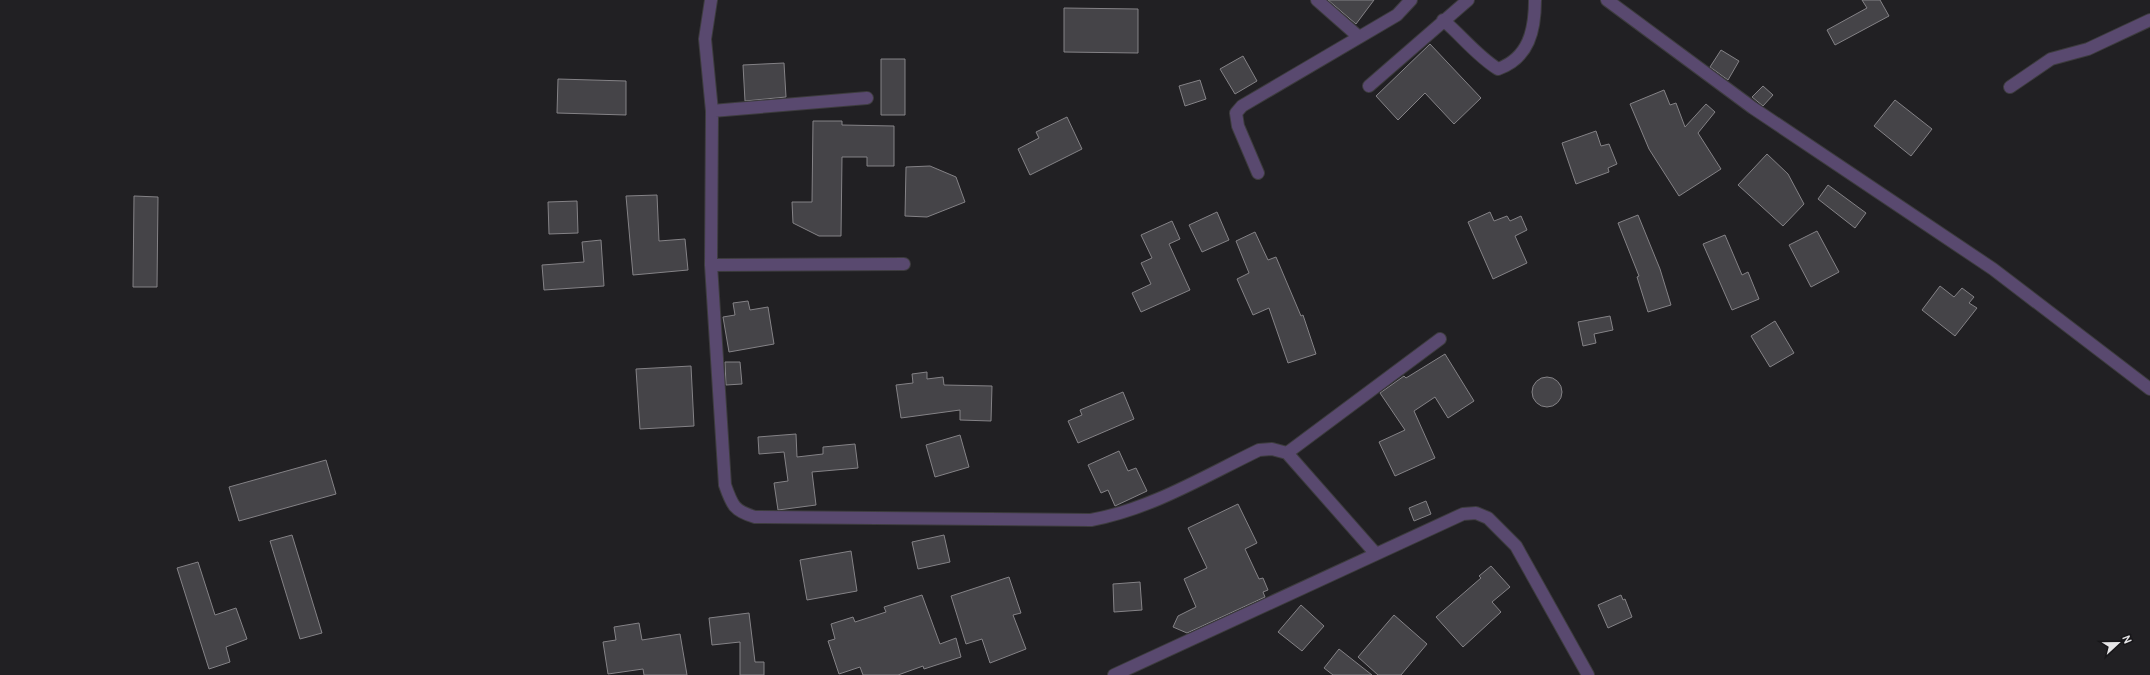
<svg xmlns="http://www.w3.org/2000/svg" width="2150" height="675" viewBox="0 0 2150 675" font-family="Cabin,sans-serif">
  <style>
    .building { fill: #454448; stroke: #848286 }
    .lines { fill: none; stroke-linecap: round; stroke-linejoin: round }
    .minor-casing { stroke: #3d3c3e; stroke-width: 14 }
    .minor { stroke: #59496f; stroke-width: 12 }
  </style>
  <rect width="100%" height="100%" fill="#212023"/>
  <path class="building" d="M1328 0H1374L1356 24Z
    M1862 0H1880L1889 16 1835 45 1827 30 1867 8Z
    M1064 8 1138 9V53L1064 52Z
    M1430 44 1481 98 1454 124 1425 93 1398 120 1376 96Z
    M1721 50 1739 61 1728 80 1710 67Z
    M1243 56 1257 81 1235 94 1220 69Z
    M881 59H905V115H881Z
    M784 63 786 97 745 101 743 65Z
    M558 79 626 81V115L557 113Z
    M1200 80 1206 99 1185 106 1179 86Z
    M1763 86 1773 95 1763 106 1752 97Z
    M1664 90 1670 105 1676 103 1685 127 1706 104 1715 112 1698 133 1721 169 1679 196 1649 149 1630 104Z
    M1895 100 1932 129 1911 156 1874 126Z
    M1067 117 1082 149 1030 175 1018 149 1039 138 1036 132Z
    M813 121H842V125L894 126V166H867V157H842L841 236H819L793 223 792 202H812Z
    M1596 131 1601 146 1609 144 1617 164 1608 168 1609 172 1576 184 1562 143Z
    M1767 154 1788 174 1804 204 1783 226 1738 185Z
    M930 166 956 177 965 202 927 217 905 216 906 167Z
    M1828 185 1866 213 1855 228 1818 199Z
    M657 195 659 241 685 239 688 270 633 275 626 196Z
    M134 196 158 197 157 287H133Z
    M577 201 578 233 549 234 548 202Z
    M1217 212 1229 240 1202 252 1189 225Z
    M1490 212 1494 221 1507 216 1510 221 1521 216 1527 230 1515 236 1527 263 1493 279 1468 222Z
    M1638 215 1660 269 1671 305 1648 312 1637 277 1639 276 1618 223Z
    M1172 221 1180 239 1169 244 1190 290 1141 312 1132 293 1151 284 1141 263 1152 258 1141 235Z
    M1817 231 1839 272 1811 287 1789 245Z
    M1255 232 1268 260 1276 257 1301 316 1303 315 1316 354 1288 363 1269 308 1253 315 1237 279 1249 273 1236 241Z
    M1725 235 1742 275 1748 272 1759 299 1732 310 1703 244Z
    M601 240 604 286 544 290 542 265 584 262 582 242Z
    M1940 286 1954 297 1962 288 1974 297 1969 303 1977 308 1955 336 1922 310Z
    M748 301 750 310 768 307 774 344 729 352 723 317 735 315 733 303Z
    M1610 316 1613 330 1594 334 1596 343 1583 346 1578 322Z
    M1775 321 1794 353 1770 367 1751 336Z
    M1445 354 1474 401 1448 418 1435 397 1414 411 1435 458 1395 476 1379 442 1405 430 1380 393 1404 376 1406 378Z
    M725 362H740L742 384 726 385Z
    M691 366 694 426 640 429 636 369Z
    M927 372V379L943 377 944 385 992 386 991 421 960 420V410L901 418 896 385 913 383 912 374Z
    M1532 392a15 15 0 1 1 30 0a15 15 0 1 1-30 0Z
    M1123 392 1134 419 1078 443 1068 421 1082 415 1080 410Z
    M796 434 797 457 823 454V447L855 444 858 468 812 472 816 505 778 510 774 483 788 481 784 452 759 454 758 437Z
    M960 435 969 467 935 477 926 445Z
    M1119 451 1128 471 1136 468 1147 491 1115 506 1108 490 1101 493 1088 465Z
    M326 460 336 494 239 521 229 487Z
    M1426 501 1431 514 1414 521 1409 508Z
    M1238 504 1257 543 1245 549 1259 579 1263 578 1268 590 1263 592 1265 597 1187 633 1173 627 1178 616 1196 607 1184 579 1207 568 1188 528Z
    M292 535 322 633 300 639 270 541Z
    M944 535 950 562 918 569 912 542Z
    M851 551 857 591 807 600 800 560Z
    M198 562 215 615 236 608 247 639 226 647 230 662 209 669 177 568Z
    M1491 566 1510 587 1492 602 1501 612 1463 647 1436 617 1481 578 1479 576Z
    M1009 577 1021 613 1013 615 1026 649 990 663 982 639 966 644 951 596Z
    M1140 582 1142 610 1114 612 1113 584Z
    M922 595 940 644 956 638 961 657 924 669 923 666 898 675H863L860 667 839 674 828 641 835 639 831 624 853 617 855 622 886 612 884 607Z
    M1621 595 1623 600 1625 599 1632 617 1608 628 1598 605Z
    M1301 605 1324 626 1302 651 1278 632Z
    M749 613 755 662H764V675H740V642L712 645 709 618Z
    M1394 615 1427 644 1401 675H1378L1358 657Z
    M639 623 642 640 680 634 687 675H644L643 669 608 674 603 642 616 640 614 627Z
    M1339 649 1372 675H1333L1324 668Z"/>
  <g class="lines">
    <defs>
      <path id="minor" d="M711 0 705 39 712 111 711 265 725 485C732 505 734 511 755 517L1091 520C1151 509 1205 476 1259 450L1272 449 1287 453 1376 554
        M1317 0 1359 37
        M1607 0 1753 108 1993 269 2150 389
        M1443 20C1462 36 1477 56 1498 69 1529 58 1535 30 1535 0
        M1369 86 1468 0
        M2010 87 2051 59 2088 49 2150 20
        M712 111 867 98
        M1258 173 1238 126 1236 113 1242 106 1397 15 1411 0
        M711 265 904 264
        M1287 453 1440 339
        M1114 675 1463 514 1476 513 1488 518 1516 546 1588 675"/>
    </defs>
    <use href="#minor" class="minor-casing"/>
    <use href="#minor" class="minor"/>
  </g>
  <g transform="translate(2118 643) rotate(68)" stroke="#171619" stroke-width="3" paint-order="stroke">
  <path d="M0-3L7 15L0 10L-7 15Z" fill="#e6e5e7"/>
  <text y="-6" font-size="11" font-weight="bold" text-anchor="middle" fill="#e6e5e7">N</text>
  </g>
</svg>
